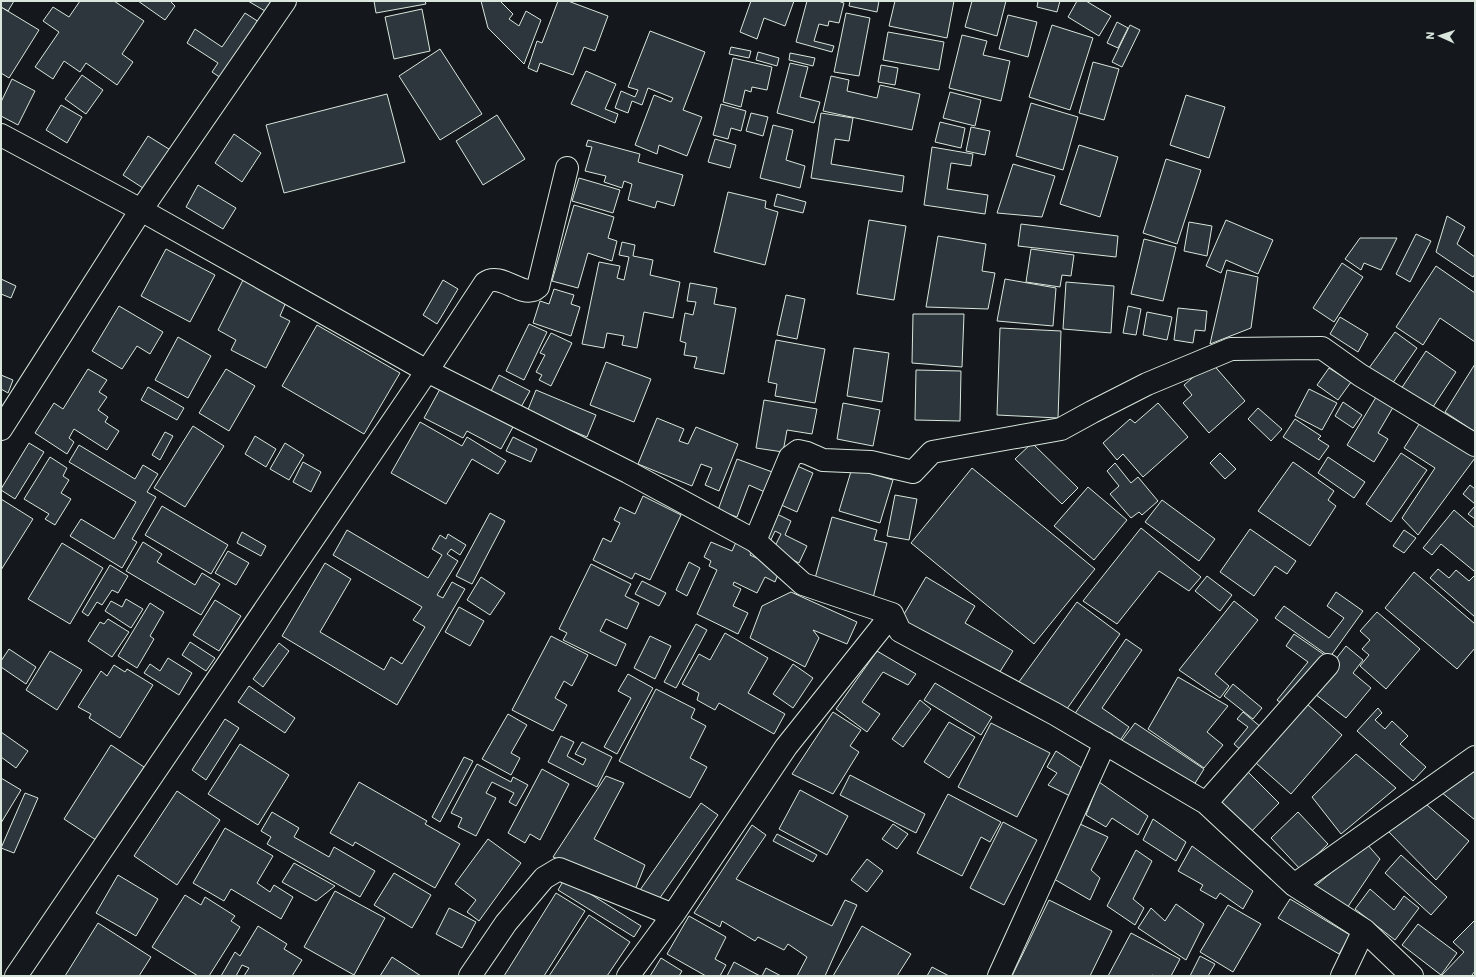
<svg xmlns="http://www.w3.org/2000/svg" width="1476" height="977" viewBox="0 0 1476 977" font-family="'IBM Plex Sans',sans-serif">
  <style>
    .building { fill: #2c363c; stroke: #d8e6dc }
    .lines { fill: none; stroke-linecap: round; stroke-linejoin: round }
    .street-casing { stroke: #d8e6dc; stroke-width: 24 }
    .street { stroke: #14181c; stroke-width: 22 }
  </style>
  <rect width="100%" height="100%" fill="#14181c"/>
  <path class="building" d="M1 1H14L8 11 1 7Z
    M80 1H114L144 21 122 54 133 62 117 85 86 63 80 72 64 61 53 79 35 67 59 32 43 21 53 7 69 17Z
    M138 1H170L175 6 165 20Z
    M248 1H271L265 11Z
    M374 1H425L426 4 376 13Z
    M481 1H500L513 14 509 19 519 26 526 11 541 20 524 64 488 28Z
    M558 1H568L608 16 595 51 584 47 573 75 540 63 537 72 528 68 537 41 542 43Z
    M751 1H794L785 26 764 18 757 39 740 32Z
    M807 1H838L844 3 839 23 829 21 828 26 819 24 814 41 834 46 832 52 796 42Z
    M850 1H879L877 12 849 6Z
    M895 1H954L947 38 889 26Z
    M972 1H1006L997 36 965 27Z
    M1038 1H1060L1057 12 1037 7Z
    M1077 1H1086L1111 16 1099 36 1068 17Z
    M1 7 39 30 9 78 1 73Z
    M422 9 430 51 394 59 385 17Z
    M245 13 259 22 221 78 212 72 218 63 187 43 195 29 222 47Z
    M846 13 870 18 859 76 834 72Z
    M1008 15 1037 22 1028 57 999 49Z
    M1117 22 1128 28 1118 48 1107 43Z
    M1052 25 1093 38 1070 110 1029 97Z
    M1130 25 1140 30 1122 67 1112 62Z
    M650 31 705 52 683 110 702 117 687 156 659 145 657 154 635 145 654 95 671 102 673 98 648 88 642 105 632 101 628 113 615 108 621 91 635 97 638 90 628 87Z
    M888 32 944 42 939 70 883 60Z
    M962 35 987 41 983 55 1010 61 1001 101 949 88Z
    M731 47 751 51 749 58 729 54Z
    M440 49 482 114 440 140 399 76Z
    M758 52 779 58 777 66 756 60Z
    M790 53 815 58 813 66 789 60Z
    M733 58 772 67 767 90 752 87 751 92 745 90 741 107 723 102Z
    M1093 62 1119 69 1104 120 1079 113Z
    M790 63 808 67 800 97 820 102 814 123 777 113Z
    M881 65 898 68 895 85 878 82Z
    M586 71 616 84 605 109 618 114 615 123 571 104Z
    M82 75 103 90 86 114 65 99Z
    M831 76 849 80 847 91 877 98 880 85 920 94 912 130 823 111Z
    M12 79 35 91 18 125 1 116V102Z
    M950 92 981 100 975 126 943 118Z
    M387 94 405 162 284 193 266 125Z
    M1186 95 1225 107 1209 158 1170 145Z
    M1031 103 1078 117 1063 170 1016 156Z
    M721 104 746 111 741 131 731 128 728 139 713 135Z
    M61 105 82 117 67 143 46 130Z
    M751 113 768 117 763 136 746 131Z
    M821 113 853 118 849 141 835 139 831 164 904 176 902 192 811 178Z
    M497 115 525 159 483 185 456 141Z
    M940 122 965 128 961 148 935 142Z
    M773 125 793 130 786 160 805 166 800 188 760 178Z
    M971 127 990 131 985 155 966 151Z
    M234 134 261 153 242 182 215 163Z
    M148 136 172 151 146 190 123 175Z
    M715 139 736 145 730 168 708 162Z
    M588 140 640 154 638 162 683 175 674 206 657 201 655 208 628 200 632 184 624 181 622 188 604 182 606 176 585 171 592 147 586 146Z
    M1079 145 1118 157 1100 217 1060 204Z
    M932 147 973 154 971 166 951 163 947 189 988 195 985 214 924 205Z
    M1166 159 1201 170 1177 244 1143 233Z
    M1013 164 1055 176 1042 217 997 213Z
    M579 178 620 190 613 213 572 201Z
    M198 185 236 208 223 229 186 207Z
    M728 192 766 201 765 208 778 212 765 265 714 252Z
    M777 194 806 202 803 213 774 206Z
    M574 205 614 217 608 238 617 241 612 261 588 253 578 288 552 281Z
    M1447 216 1465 227 1457 244 1475 257V274L1473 277 1436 252Z
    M869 220 906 226 894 300 857 294Z
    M1226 220 1273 240 1258 274 1226 260 1221 273 1206 266Z
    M1189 222 1212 226 1207 256 1184 251Z
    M1021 224 1118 236 1116 257 1018 246Z
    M1416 234 1431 241 1410 282 1396 274Z
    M938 236 986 244 982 271 995 273 988 309 926 307Z
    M1360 238H1397L1381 270 1364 263 1361 270 1345 259Z
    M1144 239 1176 247 1163 301 1131 294Z
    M622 242 635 245 633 256 653 260 650 275 680 282 673 318 644 312 637 348 622 345 624 336 607 333 604 348 582 344 599 262 620 266 617 278 624 280 629 257 619 255Z
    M166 249 215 275 190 322 141 296Z
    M1031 249 1074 255 1071 276 1062 275 1060 287 1026 282Z
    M1342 263 1363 277 1334 322 1313 308Z
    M1436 266 1475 293V342L1440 318 1423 345 1396 327Z
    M1227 270 1258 277 1251 328 1210 344Z
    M1 279 16 286 11 298 1 294Z
    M1005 279 1056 288 1053 326 997 321Z
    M243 280 286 302 280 316 290 321 266 368 231 350 236 340 218 330Z
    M443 280 458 289 437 324 423 315Z
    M1066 282 1114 286 1111 333 1063 329Z
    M690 283 717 288 714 304 736 308 724 374 694 368 697 357 684 355 686 343 680 341 685 313 693 315 696 302 687 301Z
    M554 289 574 295 571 304 580 307 571 336 533 323 540 301 549 304Z
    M786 295 805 299 797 339 777 335Z
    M119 306 163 332 150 354 137 346 122 369 92 351Z
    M1128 306 1141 309 1136 335 1123 333Z
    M1178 308 1207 311 1205 331 1195 330 1193 343 1174 340Z
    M1147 312 1172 317 1167 340 1143 335Z
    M913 314H964L962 367 912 363Z
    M1340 317 1368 334 1358 352 1330 334Z
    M529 324 547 332 524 380 506 371Z
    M317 325 400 373 364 434 282 386Z
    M1000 328 1061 331 1058 418 997 415Z
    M1395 332 1417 348 1392 384 1369 368Z
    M551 333 572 343 551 386 539 380 542 375 536 372 545 355 540 353Z
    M178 337 211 356 188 398 155 380Z
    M776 340 825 349 815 403 775 396 777 384 768 382Z
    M854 348 889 353 882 402 847 396Z
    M1426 351 1456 372 1429 413 1399 392Z
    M606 362 651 379 634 422 590 405Z
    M1211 362 1245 401 1209 433 1183 403 1192 395 1184 385Z
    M1475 364V432L1445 412Z
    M1329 368 1351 382 1338 400 1317 385Z
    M88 369 107 380 99 392 107 397 98 410 108 417 105 422 119 431 107 450 74 429 69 438 74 442 67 454 35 433 54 403 63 409Z
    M226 369 255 386 229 431 199 413Z
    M916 370 961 371 960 421 915 420Z
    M1 375 13 380 8 393 1 389Z
    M499 375 530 391 521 407 491 391Z
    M148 387 184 408 177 420 141 400Z
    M440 389 513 427 501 449 467 431 463 438 424 418Z
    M1309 389 1337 403 1322 430 1295 416Z
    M536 390 596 415 587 437 527 412Z
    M1378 394 1395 404 1378 433 1388 439 1374 462 1347 445Z
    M764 400 817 409 812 434 787 430 783 452 756 448Z
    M1343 402 1362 415 1353 428 1335 416Z
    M843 403 880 410 873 446 837 439Z
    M1158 403 1188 437 1143 477 1123 454 1117 460 1103 443 1130 419 1135 423Z
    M1258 408 1282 429 1271 441 1248 419Z
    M657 418 684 429 679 441 688 444 696 427 738 444 719 491 705 485 712 468 701 464 692 486 638 464Z
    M1423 418 1475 451V458L1418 535 1402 518 1435 468 1404 448Z
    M1295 419 1321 436 1318 439 1329 446 1319 460 1283 437Z
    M420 422 462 446 467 437 506 461 498 474 472 459 446 504 391 473Z
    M193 426 224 446 185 507 154 488Z
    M165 432 173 436 160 460 152 455Z
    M255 436 276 449 266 467 245 454Z
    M513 437 537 449 531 462 506 451Z
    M29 443 44 452 15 499 1 490V489Z
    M285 443 304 455 289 480 270 469Z
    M1032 443 1078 488 1062 504 1015 459Z
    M79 445 135 479 143 465 158 474 147 492 156 497 132 539 137 542 122 568 70 536 81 519 114 539 136 502 69 462Z
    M1220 453 1236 469 1225 479 1210 463Z
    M1401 453 1427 470 1391 522 1366 504Z
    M50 457 67 468 63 476 69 480 61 493 71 499 55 525 45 519 49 514 24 499Z
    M1328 457 1365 482 1354 498 1318 473Z
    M737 459 775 473 767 493 749 485 737 517 718 510Z
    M303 462 321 472 311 492 293 482Z
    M1293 462 1334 491 1328 500 1336 506 1310 546 1258 511Z
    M1115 463 1131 483 1138 477 1158 501 1142 515 1139 512 1131 518 1110 494 1119 486 1107 471Z
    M795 465 813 473 797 512 779 504Z
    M852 468 893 480 880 523 839 511Z
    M972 468 1095 569 1034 644 911 543Z
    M1470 485 1475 489V504L1463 494Z
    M1088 487 1127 520 1094 560 1054 526Z
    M895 495 917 499 909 540 887 536Z
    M643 496 681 515 650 580 635 573 632 579 593 560 603 538 611 542 620 523 614 520 620 507 635 514Z
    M1 499 33 519 1 570Z
    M1162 500 1215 539 1199 561 1145 522Z
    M162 506 228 545 211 574 145 535Z
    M1475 506V519L1468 514Z
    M1454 510 1475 528V569L1474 571 1441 544 1432 555 1423 548Z
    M771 511 791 521 785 535 807 546 799 563 773 550 781 534 775 531 769 544 758 539Z
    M490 513 505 521 472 584 456 576Z
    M832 517 877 530 874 540 887 543 873 598 814 582Z
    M1141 528 1201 577 1189 591 1159 571 1117 624 1083 601Z
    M1250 529 1296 561 1287 574 1275 566 1254 596 1220 572Z
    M347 530 428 578 442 555 432 549 440 535 446 539 448 534 466 545 460 555 451 549 447 554 458 561 437 595 443 598 452 582 465 589 397 705 282 636 325 563 351 579 320 632 384 670 391 657 402 664 425 627 413 620 422 607 333 555Z
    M1404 530 1416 538 1404 553 1393 546Z
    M242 532 266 546 261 556 237 543Z
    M737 540 754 548 750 555 780 569 775 582 765 577 757 593 734 582 733 585 741 589 733 606 748 613 738 634 697 614 717 570 709 566 711 561 704 557 711 542 732 551Z
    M143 542 162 554 157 562 195 585 202 573 220 584 201 615 126 571Z
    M62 543 103 568 70 624 28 599Z
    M228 551 249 563 236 585 215 573Z
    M689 562 700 568 687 596 676 590Z
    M591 564 631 584 625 596 639 603 627 629 606 619 600 631 626 644 616 666 563 640 567 633 559 629Z
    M110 565 128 576 118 593 112 590 102 605 97 602 88 616 82 612Z
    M1438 569 1449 578 1456 570 1469 581 1475 575V617L1430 578Z
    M1414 572 1475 624V648L1457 669 1385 608Z
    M1207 576 1232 595 1220 611 1195 591Z
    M481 577 505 593 490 615 467 600Z
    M926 577 975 606 965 623 1013 651 996 678 900 621Z
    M642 581 666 593 659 606 635 594Z
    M791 592 857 622 847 644 813 630 819 638 805 667 750 638 762 606Z
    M1336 592 1363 611 1330 657 1275 618 1284 606 1329 638 1344 618 1327 606Z
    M126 599 143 609 131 628 105 611 111 601 122 607Z
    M215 600 241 616 219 651 193 635Z
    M1234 601 1258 620 1215 674 1229 686 1220 698 1179 670Z
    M1077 602 1120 634 1064 713 1016 686Z
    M150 603 164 612 150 636 154 639 137 668 118 656Z
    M459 607 484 621 470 646 445 632Z
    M1377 612 1420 649 1386 689 1360 666 1369 655 1362 649 1370 640 1360 631Z
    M108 619 129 632 112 657 88 641 100 622 104 624Z
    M696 624 707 630 676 688 664 682Z
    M725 633 768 658 748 693 785 714 774 734 719 703 715 710 697 700 699 693 682 684 699 654 710 660Z
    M1294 634 1329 658 1287 708 1277 700 1308 662 1286 646Z
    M551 636 588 655 572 686 564 681 555 698 567 705 553 731 512 710Z
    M650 636 671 646 655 679 634 668Z
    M1126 639 1142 650 1102 708 1129 727 1117 745 1074 715Z
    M190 642 215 658 206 671 182 655Z
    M279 643 289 651 263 687 253 679Z
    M1346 646 1363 660 1353 673 1371 688 1346 718 1311 691Z
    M9 649 36 667 26 684 1 667V661Z
    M50 651 82 670 57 710 26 690Z
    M877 651 916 674 908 685 883 672 862 702 880 714 867 732 836 709Z
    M168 658 192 673 179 695 144 673 150 664 160 671Z
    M793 664 813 678 793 708 773 694Z
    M114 665 125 672 127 669 153 685 120 738 89 718 91 714 78 707 101 671 107 676Z
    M628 674 653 688 617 754 604 747 631 698 618 691Z
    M1178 677 1228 706 1207 732 1223 745 1204 768 1148 729Z
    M935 683 992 717 981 735 924 700Z
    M1233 684 1262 708 1253 719 1224 696Z
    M249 686 295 718 285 733 238 702Z
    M656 689 695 709 691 718 706 726 690 758 707 767 690 798 619 761Z
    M920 700 931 709 903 747 892 739Z
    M1307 704 1342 735 1291 794 1256 763Z
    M1378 708 1382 713 1375 720 1385 729 1392 721 1408 736 1400 744 1426 767 1413 781 1357 731Z
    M833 712 861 730 850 746 859 752 833 794 792 774Z
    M1243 712 1262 728 1242 751 1234 744 1248 727 1237 719Z
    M508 714 527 725 511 753 520 758 511 775 482 759Z
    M225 719 239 728 206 780 192 770Z
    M949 722 975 737 949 778 924 762Z
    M991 723 1050 753 1017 817 958 787Z
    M1135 723 1204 769 1192 788 1120 743Z
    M1 732 28 751 16 768 1 757Z
    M561 736 574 742 567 756 583 765 586 759 575 754 582 742 612 757 597 787 548 762Z
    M240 744 289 775 258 825 208 794Z
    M111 745 144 767 96 840 64 819Z
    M1056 751 1088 772 1072 797 1048 785 1057 773 1047 767Z
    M1356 754 1396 788 1341 834 1312 797Z
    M464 757 473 761 440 822 432 817Z
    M1475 760V820L1435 787Z
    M477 764 511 782 513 777 528 785 516 806 509 802 514 793 492 782 486 793 496 798 476 836 458 827 462 818 451 813Z
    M542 769 569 784 540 840 530 834 525 843 508 833Z
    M1248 772 1279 803 1246 837 1215 807Z
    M850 775 925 814 916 833 840 795Z
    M606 776 624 783 594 839 645 865 635 890 553 857Z
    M1 778 21 790 1 823Z
    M359 782 427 821 425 824 460 844 435 888 355 842 353 846 330 833Z
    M1099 782 1148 816 1138 835 1112 818 1106 827 1086 815Z
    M800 790 848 816 827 855 779 829Z
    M177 791 220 820 177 885 134 856Z
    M25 793 38 798 14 853 1 848Z
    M948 794 1001 822 990 842 981 837 962 876 917 853Z
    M1420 799 1469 841 1436 880 1385 828Z
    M701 803 718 815 657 902 640 890Z
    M272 812 299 828 294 837 329 857 334 847 375 871 360 897 267 844 271 837 261 831Z
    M1298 812 1328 844 1301 870 1271 838Z
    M1153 819 1186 842 1176 861 1143 840Z
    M1003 822 1037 840 1004 905 970 888Z
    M893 824 908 834 897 849 882 839Z
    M1080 824 1108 837 1091 870 1100 878 1090 900 1054 879Z
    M752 825 766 835 736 879 832 926 845 900 857 905 825 976H797L807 957 788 944 784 950 758 937 755 941 722 921 720 927 694 913Z
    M225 828 273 856 257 883 270 892 274 885 293 897 281 919 231 889 224 901 193 883Z
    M777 834 817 855 813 862 773 841Z
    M488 839 521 863 479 921 467 912 476 900 455 884Z
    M1366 843 1380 859 1345 911 1312 889Z
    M1192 846 1253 891 1243 909 1220 893 1216 899 1200 890 1203 885 1178 871Z
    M1136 850 1152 861 1133 899 1144 908 1135 925 1107 906Z
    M1401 855 1447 897 1431 915 1385 873Z
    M867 859 883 871 867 892 851 880Z
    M294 863 335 886 316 901 282 882Z
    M394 873 431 895 412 928 374 905Z
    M118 875 158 899 136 936 96 913Z
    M565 878 641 926 634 937 558 890Z
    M1370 889 1394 910 1404 896 1419 908 1395 940 1355 909Z
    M335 891 385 918 354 975 304 947Z
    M556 893 585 911 544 976H504Z
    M185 895 201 905 205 897 235 916 231 921 240 927 209 976H198L152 947Z
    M1290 899 1350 935 1339 954 1278 918Z
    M1049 900 1112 931 1090 976H1012Z
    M1176 904 1204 924 1186 960 1138 928 1151 908 1165 921Z
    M1228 905 1261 924 1233 972 1200 952Z
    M449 908 476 922 462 948 436 934Z
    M589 915 630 942 607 976H549Z
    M689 916 726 937 715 959 726 965 720 976H706L667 954Z
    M1475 920V971L1472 975 1474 976H1441L1464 952 1453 942Z
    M98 923 151 957 139 976H65Z
    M1418 924 1457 953 1441 975 1402 945Z
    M258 926 287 944 284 949 302 960 292 976H244L249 968 242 965 236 976H221L235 952 240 956Z
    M862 926 911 954 897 976H833Z
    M1131 933 1180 959 1171 976H1154L1152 975V976H1108Z
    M1200 956 1215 964 1208 976H1190Z
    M392 957 421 976H380Z
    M661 958 682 971 679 976H650Z
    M734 962 760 976H727Z
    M932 967 949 976H927Z
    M766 968 781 976H762Z"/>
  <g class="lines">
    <defs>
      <path id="street" d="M1 135 141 210 427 371 628 472 755 541 803 584 892 614 900 631 1055 714 1206 803 1294 885 1364 930 1412 976
        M1 429 141 210 285 1
        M755 541 790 457 798 451 807 453 823 460 871 462 913 472 932 452 1061 429 1092 412 1147 384 1231 349 1322 348 1360 375 1475 445
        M1206 803 1328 665
        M1294 885 1475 757
        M16 976 427 371 485 283C500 272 519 295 533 290 535 290 536 288 538 287L567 168
        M470 976 506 923 544 878 559 869 673 915
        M628 976 673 915 786 747 892 614
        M999 976 1105 743
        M1342 976 1364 930"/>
    </defs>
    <use href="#street" class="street-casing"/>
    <use href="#street" class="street"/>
  </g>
  <rect width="1476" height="977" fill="none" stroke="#d8e6dc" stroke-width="4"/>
  <g transform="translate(1440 36) rotate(273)" stroke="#14181c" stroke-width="3" paint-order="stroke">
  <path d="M0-3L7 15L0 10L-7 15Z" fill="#d8e6dc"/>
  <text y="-6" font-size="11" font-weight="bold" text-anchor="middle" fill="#d8e6dc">N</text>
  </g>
</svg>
